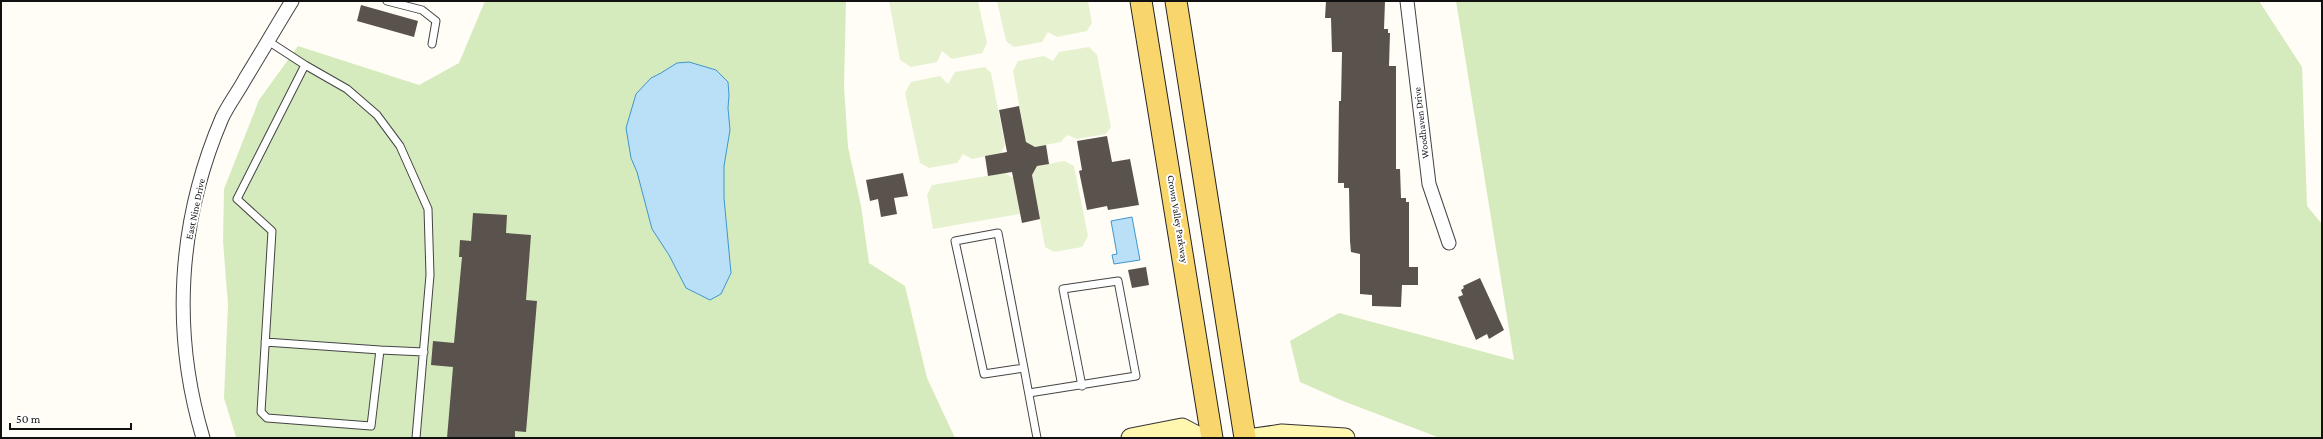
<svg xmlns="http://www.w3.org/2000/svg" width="2323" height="439" viewBox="0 0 2323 439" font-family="'Crimson Pro',serif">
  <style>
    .green { fill: #d5ebbd }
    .pitch { fill: #e6f2cf }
    .water { fill: #b9e0f7; stroke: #3f96cf }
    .building { fill: #5a524d }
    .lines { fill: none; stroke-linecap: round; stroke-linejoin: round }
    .lane-casing { stroke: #444; stroke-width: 9 }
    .street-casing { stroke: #444; stroke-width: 15 }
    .secondary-casing { stroke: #333; stroke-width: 21 }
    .primary-casing { stroke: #222; stroke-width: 23 }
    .lane { stroke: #fff; stroke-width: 7 }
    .street { stroke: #fff; stroke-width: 13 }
    .secondary { stroke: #fff6b0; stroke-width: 19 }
    .primary { stroke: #f9d66b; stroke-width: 21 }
    .labels { text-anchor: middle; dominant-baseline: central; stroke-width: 4; stroke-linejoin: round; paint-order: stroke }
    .street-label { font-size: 10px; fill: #111; stroke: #fff }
  </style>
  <rect width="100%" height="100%" fill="#fffdf5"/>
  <path class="green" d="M485 1H846L844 86 848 147 861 206 869 263 905 286 927 378 955 438 236 437 224 398 228 305 223 241 224 189 259 100 298 46 419 85 459 63Z
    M1456 1H2259L2302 67 2307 206 2322 224V438H1440L1343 401 1300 382 1290 341 1339 313 1514 360Z"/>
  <path class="pitch" d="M889 1H978L987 43 982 53 952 59 942 51 937 62 911 67 900 60Z
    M997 1H1088L1092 23 1087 31 1057 37 1048 32 1042 42 1014 47 1006 41Z
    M1089 47 1097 55 1111 127 1106 134 1077 139 1067 135 1061 142 1035 147 1026 142 1013 71 1018 61 1044 56 1053 61 1059 52Z
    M985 67 991 73 1005 145 1001 153 972 159 963 154 957 163 929 168 920 163 905 93 911 82 940 76 948 84 955 72Z
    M1064 161 1074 166 1088 236 1082 247 1054 252 1045 247 1032 175 1037 166Z
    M1005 173 1013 178 1020 214 933 229 927 195 932 185Z"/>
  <path class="water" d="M689 62 716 70 728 82 729 95 728 108 730 130 724 166V198L731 273 721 294 710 300 686 288 669 255 652 229 637 172 631 158 626 128 636 94 651 78 661 73 677 63Z
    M1132 217 1140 260 1114 264 1112 255 1117 254 1111 221Z"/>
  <path class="building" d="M1326 1H1385L1384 29H1388V33H1390L1389 66H1396V169H1400L1401 198H1406V202H1409V267H1418V285H1402L1401 307 1372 306V295L1360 294V254L1351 252 1350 241 1349 188H1344V183H1338L1339 101H1341L1342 52H1332L1331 18H1325Z
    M361 5 418 21 414 37 357 21Z
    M1019 106 1026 142 1035 147 1046 145 1049 164 1037 166 1032 175 1040 219 1022 223 1012 172 988 176 985 156 1007 152 999 110Z
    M1107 136 1112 162 1130 159 1139 205 1108 210 1107 206 1087 210 1079 171 1082 170 1077 141Z
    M903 173 908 196 894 198 897 214 881 217 878 199 870 201 866 180Z
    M473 213 507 215 506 233 531 235 526 300 537 301 526 432 515 431V438H447L453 367 431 365 433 341 454 343 462 257H459L460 240 471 241Z
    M1146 267 1149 285 1132 288 1128 270Z
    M1480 278 1504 330 1489 339 1487 334 1476 340 1458 297 1463 295 1461 290 1464 288 1463 286Z"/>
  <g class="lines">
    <defs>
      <path id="lane" d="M387 1 422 10 436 21 432 44
        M268 41 305 65
        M265 342 380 350 371 426 267 418 261 412 272 231 237 199 305 65 347 89 377 115 400 146 428 209 430 275 416 438
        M380 350 424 352
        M1024 368 998 233 955 241 984 374 1024 368 1037 438
        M1029 393 1136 376 1118 281 1063 289 1082 386"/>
      <path id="street" d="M1407 1 1429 184 1449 243
        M203 438C171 331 178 221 222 118 228 105 238 92 245 79 261 53 276 27 292 1"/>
      <path id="secondary" d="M1131 438 1182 428 1201 438
        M1255 438 1282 434 1345 438"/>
      <path id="primary" d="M1141 1 1212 438
        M1176 1 1245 438"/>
    </defs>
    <use href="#lane" class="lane-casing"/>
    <use href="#street" class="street-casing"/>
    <use href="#secondary" class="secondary-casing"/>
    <use href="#primary" class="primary-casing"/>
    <use href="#lane" class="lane"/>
    <use href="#street" class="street"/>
    <use href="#secondary" class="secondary"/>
    <use href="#primary" class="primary"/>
  </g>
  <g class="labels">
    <g class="street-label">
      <text transform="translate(1421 123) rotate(-97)">Woodhaven Drive</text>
      <text transform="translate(195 209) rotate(-78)">East Nine Drive</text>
      <text transform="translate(1178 219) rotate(81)">Crown Valley Parkway</text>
    </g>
  </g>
  <rect width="2323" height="439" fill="none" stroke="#111111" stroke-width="4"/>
  <path d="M10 423v6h121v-6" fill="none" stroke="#111111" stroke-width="2"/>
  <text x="16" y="423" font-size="12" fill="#111111" stroke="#ffffff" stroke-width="3" paint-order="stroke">50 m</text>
</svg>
